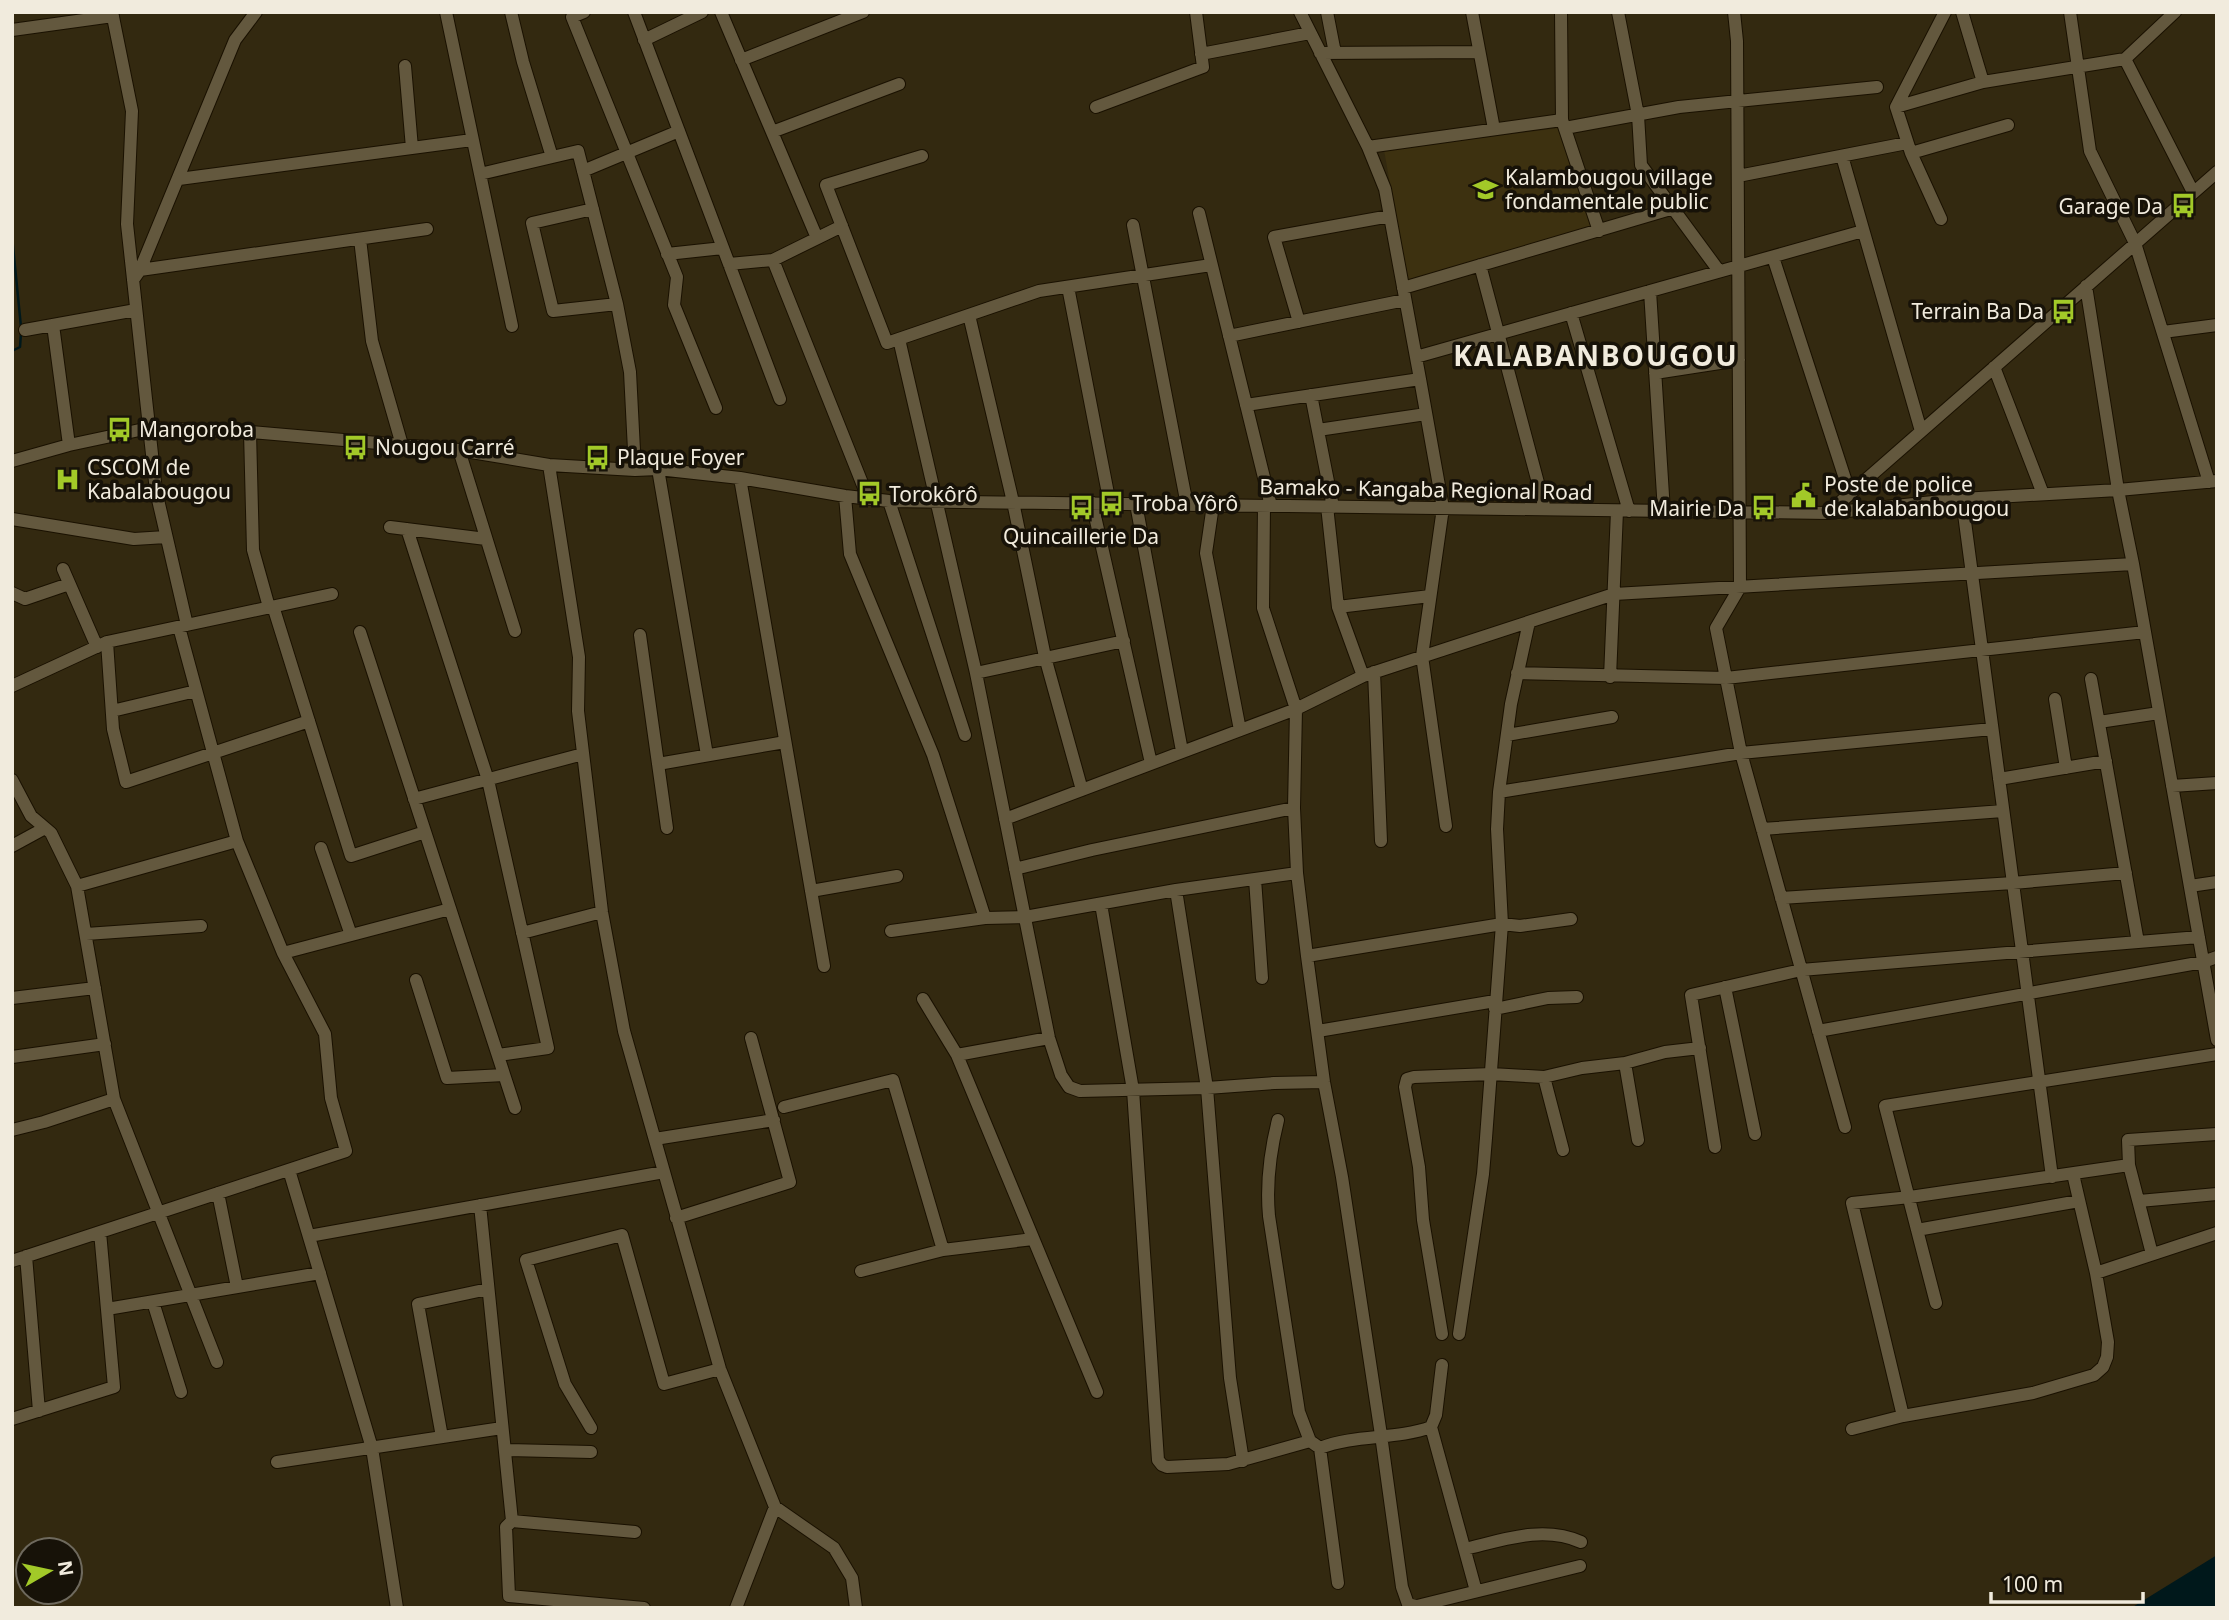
<svg xmlns="http://www.w3.org/2000/svg" width="2229" height="1620" viewBox="0 0 2229 1620" font-family="'Noto Sans',sans-serif">
  <style>
    .built { fill: #3d3110 }
    .water { fill: #00181b }
    .lines { fill: none; stroke-linecap: round; stroke-linejoin: round }
    .stream { stroke: #00181b; stroke-width: 2.5 }
    .minor-casing { stroke: #1a1100; stroke-width: 14 }
    .minor { stroke: #63583e; stroke-width: 12 }
    .labels { text-anchor: middle; dominant-baseline: central; stroke-width: 7; stroke-linejoin: round; paint-order: stroke }
    .poi-label { font-size: 21px; fill: #f1ebdd; stroke: #171208; text-anchor: start }
    .street-label { font-size: 21px; fill: #f1ebdd; stroke: #171208 }
    .district-label { font-size: 28px; font-weight: bold; letter-spacing: 2px; fill: #f1ebdd; stroke: #171208 }
  </style>
  <rect width="100%" height="100%" fill="#332910"/>
  <path class="built" d="M1559 128 1591 227 1407 280 1384 150Z"/>
  <path class="water" d="M2217 1555V1608H2131Z"/>
  <g class="lines">
    <path class="stream" d="M12 236 21 327
      M12 351 20 347 21 333"/>
    <defs>
      <path id="minor" d="M112 12 132 111 127 224 156 491 187 625
        M446 12 512 326
        M511 12 523 62 552 157
        M584 12 572 17 677 277 674 305 716 408
        M634 12 780 399
        M721 12 817 238
        M1300 12 1368 147 1385 189 1420 379 1443 508 1422 656 1446 826
        M1327 12 1335 53
        M1472 12 1494 129
        M1561 12 1562 120 1599 231
        M1618 12 1638 115 1641 165 1719 271
        M1734 12 1737 41 1740 587 1716 628 1741 753 1845 1127
        M1962 12 1983 82
        M2070 12 2090 151 2135 243 2209 482
        M12 30 113 16
        M644 40 702 12
        M1320 53 1479 52
        M1201 54 1310 33
        M2125 59 2193 192
        M741 60 863 12
        M405 66 412 148
        M1096 107 1203 67 1196 12
        M1896 107 1983 82 2125 59 2175 12
        M1565 128 1679 107 1877 87
        M772 132 899 84
        M1368 147 1562 120
        M1911 153 2008 125
        M922 156 826 185 887 343 1039 291 1211 265
        M1842 156 1921 431
        M583 171 679 131
        M480 174 578 151 617 304 630 372 635 470
        M1738 176 1907 143
        M179 179 472 140
        M593 209 532 223 553 311 617 304
        M1199 213 1271 506
        M1941 219 1911 153 1896 107 1945 12
        M1133 225 1187 505
        M360 239 372 341 402 445
        M667 254 723 248
        M1773 257 1850 494
        M773 260 868 498
        M729 264 773 260 842 226
        M1480 265 1545 509
        M140 270 427 229
        M133 280 140 270 235 40 256 12
        M2086 286 2118 490 2133 564 2217 1040
        M1068 287 1110 504
        M1403 288 1674 208
        M1650 291 1664 511
        M1571 313 1629 511
        M969 315 1013 502 1045 657 1082 790
        M1299 322 1274 237 1390 216
        M53 325 69 445
        M25 330 136 310
        M2163 332 2217 325
        M1229 336 1405 300
        M899 339 976 673 1049 1038 1061 1075 1069 1087 1080 1091 1207 1088 1274 1083 1324 1082
        M1416 357 1863 231
        M1994 367 2043 494
        M1655 373 1739 360
        M1311 395 1333 507
        M1246 405 1420 379
        M1318 430 1426 414
        M250 432 253 550 269 607
        M459 450 515 631
        M12 461 69 445 149 428 250 432 459 450 549 465 635 470 658 469 740 478 845 496 889 501 1828 513 1962 499 2118 490 2217 481
        M549 465 579 657 578 711 602 912 624 1031 720 1369 775 1507 834 1548 852 1578 856 1608
        M658 469 707 755
        M740 478 824 966
        M845 496 850 554 933 755 985 918
        M1962 499 2052 1177
        M889 501 965 735
        M1092 503 1151 763
        M1136 504 1182 751
        M1213 505 1206 553 1240 730
        M1264 506 1263 608 1296 709 1294 808 1297 873 1307 956 1324 1082 1342 1177 1381 1435 1402 1587 1408 1604 1417 1606 1580 1566
        M1327 506 1338 607 1363 676
        M1828 513 2217 172
        M12 519 134 539 166 537
        M390 527 486 539
        M407 529 488 780 548 1048 498 1055
        M63 569 97 647
        M12 593 25 599 69 584
        M273 606 351 856 425 832
        M1338 607 1430 596
        M360 632 515 1108
        M640 635 667 828
        M107 642 113 729 126 782 309 721
        M1374 672 1381 841
        M976 673 1124 641
        M1517 673 1726 678 2145 632
        M1610 677 1617 511
        M2091 679 2138 942
        M12 686 107 642 332 594
        M2055 699 2066 768
        M112 711 196 691
        M2099 722 2159 713
        M1507 735 1612 717
        M658 764 785 742
        M1999 779 2106 761
        M12 780 31 816 51 833 77 886 114 1099 217 1362
        M2172 786 2217 783
        M1499 792 1741 753 1992 729
        M414 799 583 754
        M1005 819 1296 709 1363 676 1614 594 2133 564
        M1762 829 2003 811
        M12 846 45 828
        M321 848 351 935
        M1015 869 1092 850 1294 808
        M1255 879 1262 978
        M77 886 237 841
        M2190 886 2217 882
        M1176 890 1207 1088 1230 1378 1243 1461
        M811 891 897 876
        M1781 898 2013 883 2126 873
        M1101 904 1133 1090 1158 1460 1162 1465 1167 1467 1228 1464 1310 1441
        M891 931 985 918 1025 917 1176 890 1297 873
        M522 933 602 912
        M86 934 201 926
        M283 953 450 909
        M1307 956 1502 924 1520 926 1571 919
        M416 980 447 1078 504 1075
        M1725 987 1755 1134
        M12 998 95 988
        M923 999 957 1055 1097 1392
        M1495 1009 1548 998 1577 997
        M1318 1031 1495 1001
        M1818 1031 2203 962 2217 957
        M957 1055 1049 1038
        M12 1057 105 1044
        M1625 1063 1638 1140
        M1544 1077 1563 1150
        M784 1107 893 1080 943 1250
        M1278 1120C1270 1152 1266 1183 1269 1216L1299 1412 1310 1441 1320 1448
        M12 1130 44 1122 114 1099
        M655 1139 774 1120
        M1715 1147 1691 995 1801 970 2199 937
        M289 1170 372 1448 397 1608
        M218 1193 237 1287
        M2139 1201 2217 1194
        M480 1205 512 1521 506 1527 509 1596 644 1608
        M676 1218 790 1182 751 1038
        M1917 1230 2079 1201
        M309 1236 664 1172
        M2152 1254 2129 1165 2128 1140 2217 1134
        M26 1256 39 1411
        M12 1261 346 1151 331 1098 325 1034 283 953 237 841 179 627
        M861 1271 943 1250 1033 1239
        M2096 1273 2217 1233
        M153 1302 181 1392
        M1936 1303 1885 1106 2217 1054
        M107 1309 320 1273
        M1442 1334 1423 1220 1419 1167 1405 1087 1407 1079 1414 1077 1491 1074 1544 1077 1582 1068 1625 1063 1665 1052 1700 1048
        M1459 1334 1483 1174 1486 1138 1502 924 1497 829 1499 792 1511 704 1529 622
        M1903 1416 1852 1203 1910 1197 2129 1165
        M12 1419 114 1387 100 1232
        M1431 1427 1476 1591
        M591 1428 565 1384 526 1260 622 1235 664 1384 720 1369
        M1852 1429 1903 1416 2033 1393 2094 1375 2103 1367 2107 1357 2108 1342 2096 1273 2073 1174
        M442 1437 418 1304 488 1289
        M505 1450 591 1452
        M277 1462 502 1428
        M512 1521 635 1532
        M1465 1549C1503 1540 1543 1525 1581 1542
        M1338 1583 1320 1448C1356 1434 1396 1440 1431 1427L1436 1415 1442 1365
        M736 1608 775 1507"/>
    </defs>
    <use href="#minor" class="minor-casing"/>
    <use href="#minor" class="minor"/>
  </g>
  <defs>
    <symbol id="school-bare" viewBox="-9 -9 18 18"><path d="M0-5L7-2L0 1L-7-2ZM-4 1L0 2.5L4 1V4Q0 6-4 4Z" fill="#a2c928" stroke="#171208" stroke-width="2.5" paint-order="stroke"/></symbol>
    <symbol id="bus-bare" viewBox="-9 -9 18 18"><path d="M-5-6H5V4H4V6H2V4H-2V6H-4V4H-5ZM-3.5-4V0h7V-4ZM-3.5 1.2v1.5H-2V1.2ZM2 1.2v1.5H3.5V1.2Z" fill="#a2c928" stroke="#171208" stroke-width="2.5" paint-order="stroke"/></symbol>
    <symbol id="hospital-bare" viewBox="-9 -9 18 18"><path d="M-5-5h3v3.5h4V-5h3V5h-3V1.5h-4V5h-3Z" fill="#a2c928" stroke="#171208" stroke-width="2.5" paint-order="stroke"/></symbol>
    <symbol id="civic-bare" viewBox="-9 -9 18 18"><path d="M-.6-6.5H3V-4.5H.6V-3L4-1V1h2V6H-6V1h2V-1L-.6-3ZM-1.2 2.5V6h2.4V2.5Z" fill="#a2c928" stroke="#171208" stroke-width="2.5" paint-order="stroke"/></symbol>
  </defs>
  <g fill-rule="evenodd">
    <use href="#school-bare" x="1468" y="172" width="35" height="35"/>
    <use href="#bus-bare" x="2166" y="188" width="35" height="35"/>
    <use href="#bus-bare" x="2046" y="294" width="35" height="35"/>
    <use href="#bus-bare" x="102" y="412" width="35" height="35"/>
    <use href="#bus-bare" x="338" y="430" width="35" height="35"/>
    <use href="#bus-bare" x="580" y="440" width="35" height="35"/>
    <use href="#hospital-bare" x="50" y="462" width="35" height="35"/>
    <use href="#bus-bare" x="852" y="476" width="35" height="35"/>
    <use href="#civic-bare" x="1786" y="478" width="35" height="35"/>
    <use href="#bus-bare" x="1094" y="486" width="35" height="35"/>
    <use href="#bus-bare" x="1064" y="490" width="35" height="35"/>
    <use href="#bus-bare" x="1746" y="490" width="35" height="35"/>
  </g>
  <g class="labels">
    <g class="poi-label">
      <text x="1505" y="177">Kalambougou village<tspan x="1505" dy="24">fondamentale public</tspan></text>
      <text x="2163" y="206" text-anchor="end">Garage Da</text>
      <text x="2044" y="311" text-anchor="end">Terrain Ba Da</text>
      <text x="139" y="429">Mangoroba</text>
      <text x="375" y="447">Nougou Carré</text>
      <text x="617" y="457">Plaque Foyer</text>
      <text x="87" y="467">CSCOM de<tspan x="87" dy="24">Kabalabougou</tspan></text>
      <text x="1824" y="484">Poste de police<tspan x="1824" dy="24">de kalabanbougou</tspan></text>
      <text x="889" y="494">Torokôrô</text>
      <text x="1132" y="503">Troba Yôrô</text>
      <text x="1744" y="508" text-anchor="end">Mairie Da</text>
      <text x="1081" y="536" text-anchor="middle">Quincaillerie Da</text>
    </g>
    <g class="street-label">
      <text transform="translate(1426 489) rotate(1)">Bamako - Kangaba Regional Road</text>
    </g>
    <g class="district-label">
      <text x="1596" y="355">KALABANBOUGOU</text>
    </g>
  </g>
  <rect width="2229" height="1620" fill="none" stroke="#f1ebdd" stroke-width="28"/>
  <g transform="translate(49 1571) rotate(81)"><circle r="33" fill="#171208" stroke="#6e695d" stroke-width="2"/>
  <path d="M0-5L12 26L0 18L-12 26Z" fill="#a2c928"/>
  <text y="-10" font-size="19" font-weight="bold" text-anchor="middle" fill="#f1ebdd">N</text>
  </g>
  <path d="M1991 1592v10h152v-10" fill="none" stroke="#f1ebdd" stroke-width="3.5"/>
  <text x="2002" y="1592" font-size="21" fill="#f1ebdd" stroke="#171208" stroke-width="5" paint-order="stroke">100 m</text>
</svg>
